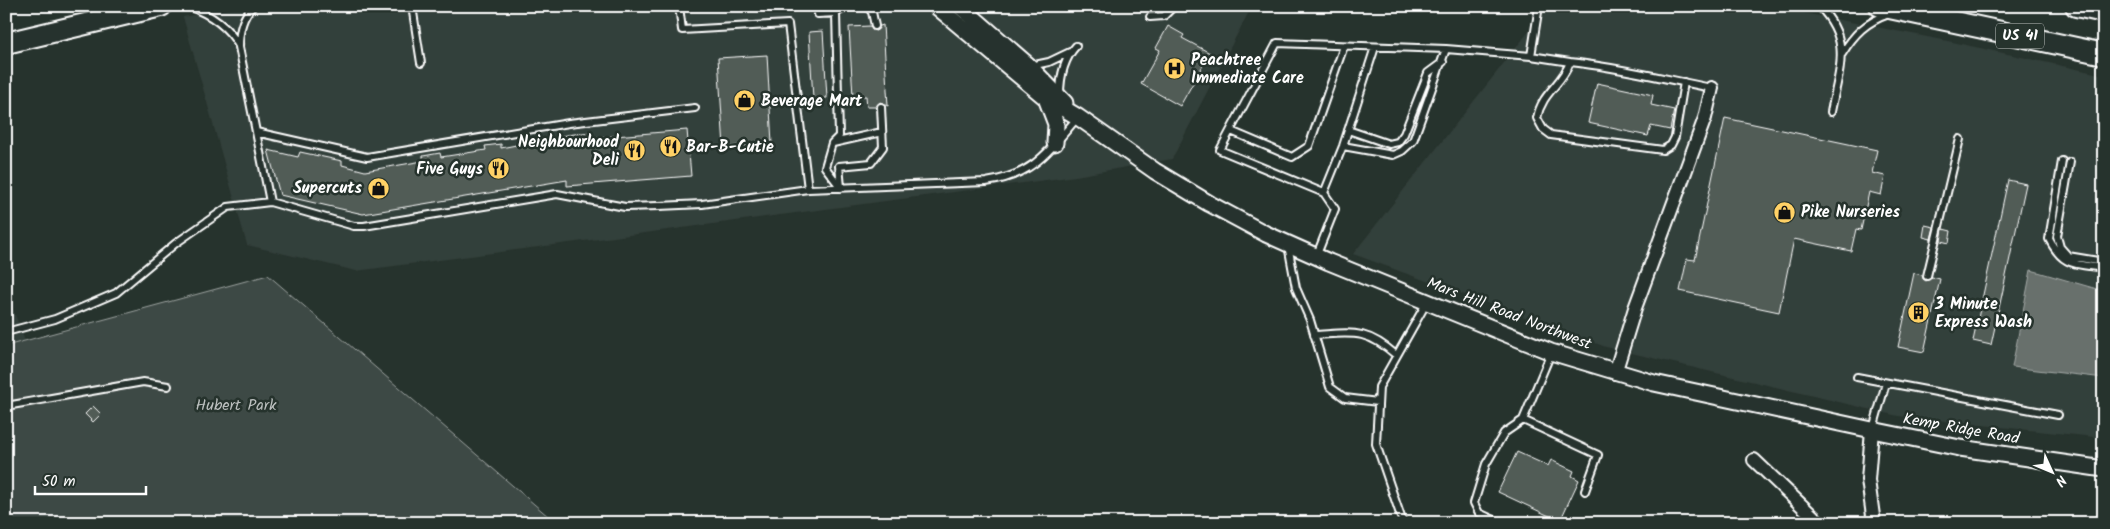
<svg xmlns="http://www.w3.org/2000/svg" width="2110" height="529" viewBox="0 0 2110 529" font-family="Kalam,sans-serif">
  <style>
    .built { fill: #333f3a }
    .green { fill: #3e4944; stroke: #9ea4a2 }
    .water { fill: #67706c; stroke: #a4a9a7 }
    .building { fill: #515c57; stroke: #fff }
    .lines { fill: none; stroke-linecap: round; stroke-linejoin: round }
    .service-casing { stroke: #fff; stroke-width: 10 }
    .minor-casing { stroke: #fff; stroke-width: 16 }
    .tertiary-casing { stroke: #fff; stroke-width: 19 }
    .primary-casing { stroke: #fff; stroke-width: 24 }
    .service { stroke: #26332d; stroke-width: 6 }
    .minor { stroke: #26332d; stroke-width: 12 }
    .tertiary { stroke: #26332d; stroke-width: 15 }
    .primary { stroke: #26332d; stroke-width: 20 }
    .labels { text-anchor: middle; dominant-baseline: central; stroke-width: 5; stroke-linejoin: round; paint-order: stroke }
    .shield { fill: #26332d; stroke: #bec2c0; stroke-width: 1 }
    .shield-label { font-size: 15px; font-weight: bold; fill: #fff }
    .poi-label { font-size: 16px; font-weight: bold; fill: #fff; stroke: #26332d; text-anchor: start }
    .street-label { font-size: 16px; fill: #fff; stroke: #26332d }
    .park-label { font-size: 16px; fill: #bbbfbe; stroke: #26332d }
  </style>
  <rect width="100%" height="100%" fill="#26332d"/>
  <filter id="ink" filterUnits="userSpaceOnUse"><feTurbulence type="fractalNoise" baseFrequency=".02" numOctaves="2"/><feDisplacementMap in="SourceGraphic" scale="10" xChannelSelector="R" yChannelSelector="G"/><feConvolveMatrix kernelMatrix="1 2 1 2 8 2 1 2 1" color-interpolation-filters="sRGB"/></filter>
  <g filter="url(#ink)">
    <path class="built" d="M245 6H1252L1172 159 1076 176 356 271 247 245 183 17Z
      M1549 6H1768L1943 40 2104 75V438L1898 416 1606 347 1353 254Z
      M6 291 25 341 6 346Z"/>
    <path class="green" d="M268 275 556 523H6V346Z"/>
    <path class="water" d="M2031 270 2104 291V378L2012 367Z"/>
    <path class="building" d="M883 25 888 106 880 102 876 107H867L866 96 853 97 849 27 870 26 872 30 876 31 880 26Z
      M1168 26 1184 35 1182 38 1210 53 1180 106 1141 84 1160 50 1156 48Z
      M823 31 827 98 813 99 809 32Z
      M767 55 772 144 724 147 718 58Z
      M1597 83 1653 95 1651 105 1674 110 1670 130 1651 126 1648 136 1588 123Z
      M1725 118 1877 150 1872 173 1885 176 1881 195 1869 192 1861 230 1856 229 1851 251 1794 239 1779 312 1680 291 1687 259 1695 260Z
      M687 130 691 176 567 186V180L363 214 280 195 268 150 298 157 300 152 342 161V165L365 171 423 161V156L440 153 441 157 486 150 485 146 501 144V148L567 135 590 132 591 138Z
      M2008 180 2026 184 1991 345 1973 341Z
      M1925 225 1934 227 1931 239 1923 237Z
      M1943 229 1951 231 1949 243 1941 241Z
      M1914 273 1922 275 1923 279 1926 281 1932 277 1940 279 1924 352 1898 347Z
      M93 406 101 414 93 422 85 414Z
      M1517 452 1548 466 1551 460 1574 471 1572 476 1579 480 1560 521 1498 492Z"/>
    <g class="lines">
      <defs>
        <path id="service" d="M188 6C210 14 228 26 239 46
          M253 6C242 17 239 32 239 47L270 202
          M412 6 421 63
          M679 6 682 30 788 24 808 189
          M867 6 872 12 875 26
          M1819 6C1853 41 1839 69 1831 112
          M836 13 848 6
          M818 14 836 13 839 136 832 143 825 167 841 188
          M1150 17 1164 16 1174 6
          M1842 54C1854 34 1866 22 1889 14
          M1531 56 1570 62
          M1030 66 1049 62 1070 52
          M1684 82 1675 137 1671 145 1663 150 1551 135 1543 129 1537 118C1542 92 1562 85 1570 62 1618 67 1665 79 1712 88
          M1060 95C1060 78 1064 59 1076 46
          M1348 130 1389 144 1398 142 1404 134 1428 73 1443 62
          M1231 131 1292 157 1309 146 1344 46
          M256 132 367 157 569 123 695 108
          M833 143 882 132
          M1343 146 1393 155 1402 151 1413 141 1446 49
          M2062 161 2049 239C2063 267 2075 264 2104 268
          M2070 162 2057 236 2060 247 2068 256 2104 262
          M841 187 839 166 871 163 883 147 881 107
          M1324 193 1220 150 1277 43 1446 49 1531 56 1539 6
          M1288 245 1296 288 1310 320 1330 387 1345 398 1378 402
          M1316 257 1335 209 1324 193 1343 146 1375 47
          M1927 276 1960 139
          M6 332 55 319 116 293 176 243 228 207 270 202 354 226H364L557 194 625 207 659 206 702 204 808 189 986 182C1034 175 1048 152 1078 117
          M1314 335C1352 333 1365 328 1396 355
          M1551 353 1523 420 1598 455 1585 491
          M1857 377 2058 415
          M6 406 143 382 168 386
          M1873 429 1886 383
          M1403 523 1376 444 1379 387 1427 302
          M1501 523 1479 513 1474 503 1486 464 1504 433 1523 420"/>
        <path id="minor" d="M1615 373 1635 308 1705 118 1712 88
          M1872 430 1868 480 1874 523
          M1754 460 1820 523"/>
        <path id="tertiary" d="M936 6 1046 98 1078 117 1155 171 1210 204 1266 234 1329 262 1551 352 1654 383 1872 430 1960 448 2104 469
          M960 6 1028 65 1065 103
          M1046 98 1056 124 1055 143"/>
        <path id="primary" d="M1880 6 2104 54
          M2076 6 2104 12
          M6 43 161 6"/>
      </defs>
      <use href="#service" class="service-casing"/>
      <use href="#minor" class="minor-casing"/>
      <use href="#tertiary" class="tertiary-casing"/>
      <use href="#primary" class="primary-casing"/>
      <use href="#service" class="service"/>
      <use href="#minor" class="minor"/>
      <use href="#tertiary" class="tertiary"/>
      <use href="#primary" class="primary"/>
    </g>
  </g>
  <defs>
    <symbol id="hospital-disc" viewBox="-11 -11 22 22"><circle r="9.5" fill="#ffd166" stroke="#26332d"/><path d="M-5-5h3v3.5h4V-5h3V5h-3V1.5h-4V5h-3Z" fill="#111"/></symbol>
    <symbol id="shop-disc" viewBox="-11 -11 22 22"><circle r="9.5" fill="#ffd166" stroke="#26332d"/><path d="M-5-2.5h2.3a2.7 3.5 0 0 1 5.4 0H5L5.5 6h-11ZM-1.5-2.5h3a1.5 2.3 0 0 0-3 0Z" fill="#111"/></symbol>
    <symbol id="restaurant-disc" viewBox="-11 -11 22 22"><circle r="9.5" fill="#ffd166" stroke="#26332d"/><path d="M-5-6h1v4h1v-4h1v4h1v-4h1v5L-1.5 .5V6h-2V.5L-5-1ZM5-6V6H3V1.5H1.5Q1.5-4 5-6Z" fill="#111"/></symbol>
    <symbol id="building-disc" viewBox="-11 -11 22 22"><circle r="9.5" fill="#ffd166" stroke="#26332d"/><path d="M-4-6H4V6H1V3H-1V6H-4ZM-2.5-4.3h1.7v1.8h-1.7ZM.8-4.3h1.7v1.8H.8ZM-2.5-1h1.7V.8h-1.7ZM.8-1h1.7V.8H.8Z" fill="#111"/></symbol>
  </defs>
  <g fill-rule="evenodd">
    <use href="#hospital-disc" x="1162" y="56" width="25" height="25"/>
    <use href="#shop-disc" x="732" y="88" width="25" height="25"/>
    <use href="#restaurant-disc" x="658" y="134" width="25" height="25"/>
    <use href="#restaurant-disc" x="622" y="138" width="25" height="25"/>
    <use href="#restaurant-disc" x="486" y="156" width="25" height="25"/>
    <use href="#shop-disc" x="366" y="176" width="25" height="25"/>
    <use href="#shop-disc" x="1772" y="200" width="25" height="25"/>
    <use href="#building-disc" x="1906" y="300" width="25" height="25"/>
  </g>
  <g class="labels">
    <rect class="shield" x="1996" y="23.5" width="48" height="25" rx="4"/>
    <g class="shield-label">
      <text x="2020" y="36">US 41</text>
    </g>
    <g class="poi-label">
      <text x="1191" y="60">Peachtree<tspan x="1191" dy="18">Immediate Care</tspan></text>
      <text x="761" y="101">Beverage Mart</text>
      <text x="619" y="142" text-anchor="end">Neighbourhood<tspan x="619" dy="18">Deli</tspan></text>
      <text x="686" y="147">Bar-B-Cutie</text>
      <text x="483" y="169" text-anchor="end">Five Guys</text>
      <text x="362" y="188" text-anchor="end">Supercuts</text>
      <text x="1801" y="212">Pike Nurseries</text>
      <text x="1935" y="304">3 Minute<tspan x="1935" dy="18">Express Wash</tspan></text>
    </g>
    <g class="street-label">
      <text transform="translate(1509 314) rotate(21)">Mars Hill Road Northwest</text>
      <text transform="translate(1961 429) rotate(10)">Kemp Ridge Road</text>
    </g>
    <g class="park-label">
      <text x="236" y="405">Hubert Park</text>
    </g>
  </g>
  <rect width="2110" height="529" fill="none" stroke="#26332d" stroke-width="25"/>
  <rect x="12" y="12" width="2085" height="504" fill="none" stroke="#fff" stroke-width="2" filter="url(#ink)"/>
  <g transform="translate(2052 472) rotate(134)" stroke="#26332d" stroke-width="4" paint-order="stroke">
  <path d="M0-4L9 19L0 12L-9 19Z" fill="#ffffff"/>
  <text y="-8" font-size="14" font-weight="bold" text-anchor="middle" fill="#ffffff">N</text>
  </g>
  <path d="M35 486v8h111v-8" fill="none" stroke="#ffffff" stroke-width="2.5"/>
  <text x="42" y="486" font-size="15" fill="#ffffff" stroke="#26332d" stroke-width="4" paint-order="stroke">50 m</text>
</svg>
